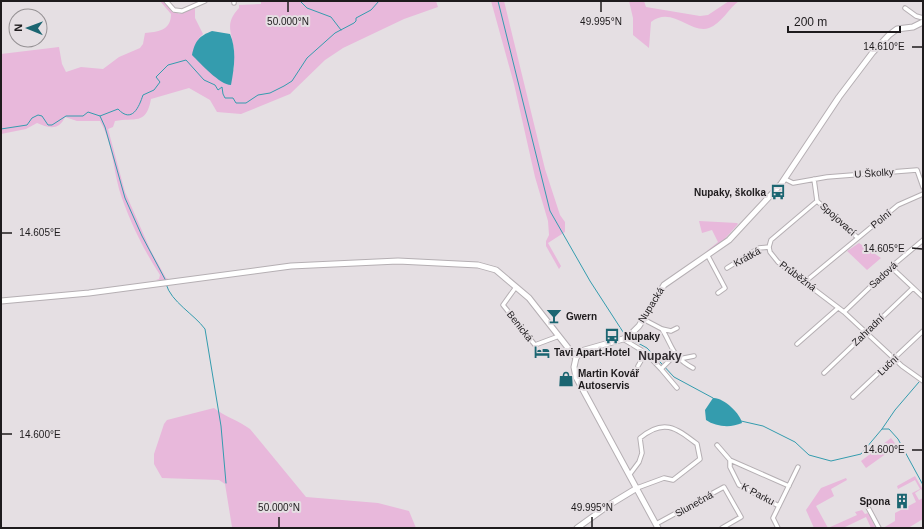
<svg xmlns="http://www.w3.org/2000/svg" width="924" height="529" viewBox="0 0 924 529" font-family="Arial,sans-serif">
  <style>
    .green { fill: #e8b8db }
    .water { fill: #349cae }
    .lines { fill: none; stroke-linecap: round; stroke-linejoin: round }
    .stream { stroke: #349cae; stroke-width: 1 }
    .street-casing { stroke: #b5afb3; stroke-width: 5.5 }
    .secondary-casing { stroke: #b5afb3; stroke-width: 7 }
    .street { stroke: #fff; stroke-width: 3.5 }
    .secondary { stroke: #fff; stroke-width: 5 }
    .ticks { fill: none; stroke: #1e1b1d; stroke-width: 1.5 }
    .labels { text-anchor: middle; dominant-baseline: central; stroke-width: 4; stroke-linejoin: round; paint-order: stroke }
    .street-label { font-size: 10px; fill: #1e1b1d; stroke: #e5dfe3 }
    .poi-label { font-size: 10px; font-weight: bold; fill: #1e1b1d; stroke: #e5dfe3; text-anchor: start }
    .quarter-label { font-size: 12px; font-weight: bold; fill: #332e32; stroke: #e5dfe3 }
    .ticks-label { font-size: 10px; text-anchor: middle; fill: #1e1b1d; stroke: #e5dfe3; stroke-width: 4; stroke-linejoin: round; paint-order: stroke }
  </style>
  <rect width="100%" height="100%" fill="#e5dfe3"/>
  <path class="green" d="M160 1H165L179 14 195 8V18L203 34 199 38 234 70C234 63 234 56 234 50 232 32 224 24 239 8V5L261 4V1H436L438 7 404 19 343 48 325 60 290 94 241 114 217 112 210 100 189 88 151 99C146 126 135 117 115 121L113 127 108 129 125 192 150 249 166 278 171 280H156L159 279 160 275C143 249 128 218 119 189 113 167 112 141 100 121H77L65 117C59 131 48 128 37 123L26 129 1 134V54L59 47 62 64 66 72 81 67 103 69 119 57 140 48 143 44 145 33C157 32 171 31 171 14Z
    M491 1H504L545 169 560 215 565 222V232L548 243 561 266 559 269 546 246V241L549 235 548 221 535 177 514 84Z
    M629 1H644L646 7 700 16 708 15 729 1H739C729 8 721 24 709 28 692 35 672 5 651 22L649 48 633 35V18Z
    M699 221 737 223 738 224 722 242 709 252 707 251 718 242 712 230 702 233Z
    M859 243 881 258 867 270 847 251Z
    M214 408C225 417 238 420 250 429L306 497 378 503 409 511 416 528 232 527 225 484 219 480 162 478 154 464V454L164 424 167 420Z
    M891 438 897 446 866 468 861 461Z
    M915 476 923 490V492L921 489 915 493 919 500 923 498V519L908 528H883L895 521V513L916 502 912 493 920 489 915 480 898 489 897 486Z
    M846 478 847 480 831 489 834 496 816 506 828 528 857 515 855 512 862 510 865 514 868 513 876 528H871L866 517 843 528H814L806 510 821 488Z"/>
  <path class="water" d="M212 31 230 34C237 50 234 69 231 85 220 85 200 63 192 55 195 41 199 36 212 31Z
    M713 398C723 397 741 414 742 423 731 428 716 427 706 420L705 410Z"/>
  <g class="lines">
    <path class="stream" d="M300 1 307 8 331 17 341 30
      M498 1 550 211 590 281 625 335
      M100 116 105 127 125 198 142 236 166 281
      M1 129 27 125 32 118 38 115 42 116 48 125H52L66 116H83L88 112 100 116 118 109C132 124 139 107 143 95L154 90 160 82 156 77 168 65 186 60 204 80 215 85 218 90 222 87 223 94 225 98H233L236 103H246L258 95 270 93 284 86 292 81 307 58 335 33 354 23 356 21V18L371 10 379 1
      M166 284C171 302 194 314 205 329L221 426 226 483
      M629 338 647 348 674 377 713 398
      M741 421 763 426 795 442 809 455 831 461 861 454 882 429H889L898 439 923 485
      M882 429 895 410 919 382"/>
    <defs>
      <path id="street" d="M166 1 174 10 182 11 205 1
        M234 1V3
        M905 8 916 16 923 18
        M785 179 793 183 827 177 917 170 923 187
        M814 179 817 201
        M817 201 771 240 769 247 770 252 778 262 844 312 902 366 923 381
        M817 201 858 238
        M708 256 725 288 718 293
        M891 267 923 297
        M727 268 759 248 769 247
        M806 281 898 205 923 194
        M516 287 503 305 535 345 559 336
        M844 312 891 267 923 240
        M643 319 662 329 671 331 677 328
        M662 329C673 347 672 357 693 368
        M623 339 646 353 661 369 675 355
        M797 344 838 308
        M679 359 694 356
        M638 366 642 359 641 350
        M661 369 677 388
        M824 373 913 288
        M853 397 923 331
        M717 445 730 460 789 486
        M730 460V467L739 485 779 506
        M630 474 639 462 642 453 640 438C664 418 676 428 697 444L700 459 673 480 664 478 637 488
        M864 500 879 528
        M656 524 724 487 741 517 722 528
        M778 528 773 518 798 467"/>
      <path id="secondary" d="M1 301 89 293 291 266 398 261 478 265 496 270 529 298 576 358
        M577 528 609 505 637 488
        M658 528 576 377 574 367 576 358 581 351 623 339 630 335 639 326 664 285 729 240 781 184 839 97 873 52 889 35 897 29 913 27 923 22"/>
    </defs>
    <use href="#street" class="street-casing"/>
    <use href="#secondary" class="secondary-casing"/>
    <use href="#street" class="street"/>
    <use href="#secondary" class="secondary"/>
  </g>
  <path class="ticks" d="M288 12V2M601 12V2M912 47H922M2 233H12M912 248 922 249M2 434H12M912 450H922M279 527V517M592 527V517"/>
  <defs>
    <symbol id="bus-bare" viewBox="-9 -9 18 18"><path d="M-5-6H5V4H4V6H2V4H-2V6H-4V4H-5ZM-3.5-4V0h7V-4ZM-3.5 1.2v1.5H-2V1.2ZM2 1.2v1.5H3.5V1.2Z" fill="#1b6571" stroke="#e5dfe3" stroke-width="2.5" paint-order="stroke"/></symbol>
    <symbol id="bar-bare" viewBox="-9 -9 18 18"><path d="M-6-5H6L.8 .8V4.5H3.5V6h-7V4.5H-.8V.8Z" fill="#1b6571" stroke="#e5dfe3" stroke-width="2.5" paint-order="stroke"/></symbol>
    <symbol id="hotel-bare" viewBox="-9 -9 18 18"><path d="M-6-4.5h1.5V1H6V5H4.5V3h-9V5H-6ZM-4 0a1.8 1.8 0 1 1 3.6 0ZM.5 0V-2.5h3Q6-2.5 6 0Z" fill="#1b6571" stroke="#e5dfe3" stroke-width="2.5" paint-order="stroke"/></symbol>
    <symbol id="shop-bare" viewBox="-9 -9 18 18"><path d="M-5-2.5h2.3a2.7 3.5 0 0 1 5.4 0H5L5.5 6h-11ZM-1.5-2.5h3a1.5 2.3 0 0 0-3 0Z" fill="#1b6571" stroke="#e5dfe3" stroke-width="2.5" paint-order="stroke"/></symbol>
    <symbol id="building-bare" viewBox="-9 -9 18 18"><path d="M-4-6H4V6H1V3H-1V6H-4ZM-2.5-4.3h1.7v1.8h-1.7ZM.8-4.3h1.7v1.8H.8ZM-2.5-1h1.7V.8h-1.7ZM.8-1h1.7V.8H.8Z" fill="#1b6571" stroke="#e5dfe3" stroke-width="2.5" paint-order="stroke"/></symbol>
  </defs>
  <g fill-rule="evenodd">
    <use href="#bus-bare" x="767" y="181" width="22" height="22"/>
    <use href="#bar-bare" x="543" y="305" width="22" height="22"/>
    <use href="#bus-bare" x="601" y="325" width="22" height="22"/>
    <use href="#hotel-bare" x="531" y="341" width="22" height="22"/>
    <use href="#shop-bare" x="555" y="368" width="22" height="22"/>
    <use href="#building-bare" x="891" y="490" width="22" height="22"/>
  </g>
  <g class="labels">
    <g class="street-label">
      <text transform="translate(874 173) rotate(-4)">U Školky</text>
      <text transform="translate(838 219) rotate(42)">Spojovací</text>
      <text transform="translate(881 219) rotate(-39)">Polní</text>
      <text transform="translate(747 257) rotate(-29)">Krátká</text>
      <text transform="translate(883 275) rotate(-43)">Sadová</text>
      <text transform="translate(798 276) rotate(37)">Průběžná</text>
      <text transform="translate(651 305) rotate(-58)">Nupacká</text>
      <text transform="translate(520 326) rotate(52)">Benická</text>
      <text transform="translate(868 330) rotate(-44)">Zahradní</text>
      <text transform="translate(888 365) rotate(-43)">Luční</text>
      <text transform="translate(758 494) rotate(28)">K Parku</text>
      <text transform="translate(694 504) rotate(-29)">Slunečná</text>
    </g>
    <g class="poi-label">
      <text x="766" y="192" text-anchor="end">Nupaky, školka</text>
      <text x="566" y="316">Gwern</text>
      <text x="624" y="336">Nupaky</text>
      <text x="554" y="352">Tavi Apart-Hotel</text>
      <text x="578" y="373">Martin Kovář<tspan x="578" dy="12">Autoservis</tspan></text>
      <text x="890" y="501" text-anchor="end">Spona</text>
    </g>
    <g class="quarter-label">
      <text x="660" y="356">Nupaky</text>
    </g>
  </g>
  <g class="ticks-label">
    <text x="288" y="25">50.000°N</text>
    <text x="601" y="25">49.995°N</text>
    <text x="884" y="50">14.610°E</text>
    <text x="40" y="236">14.605°E</text>
    <text x="884" y="252">14.605°E</text>
    <text x="40" y="438">14.600°E</text>
    <text x="884" y="453">14.600°E</text>
    <text x="279" y="511">50.000°N</text>
    <text x="592" y="511">49.995°N</text>
  </g>
  <rect width="924" height="529" fill="none" stroke="#1e1b1d" stroke-width="4"/>
  <g transform="translate(28 28) rotate(271)"><circle r="19" fill="#e5dfe3" stroke="#959194"/>
  <path d="M0-3L7 15L0 10L-7 15Z" fill="#1b6571"/>
  <text y="-6" font-size="11" font-weight="bold" text-anchor="middle" fill="#1e1b1d">N</text>
  </g>
  <path d="M788 26v6h112v-6" fill="none" stroke="#1e1b1d" stroke-width="2"/>
  <text x="794" y="26" font-size="12" fill="#1e1b1d" stroke="#e5dfe3" stroke-width="3" paint-order="stroke">200 m</text>
</svg>
